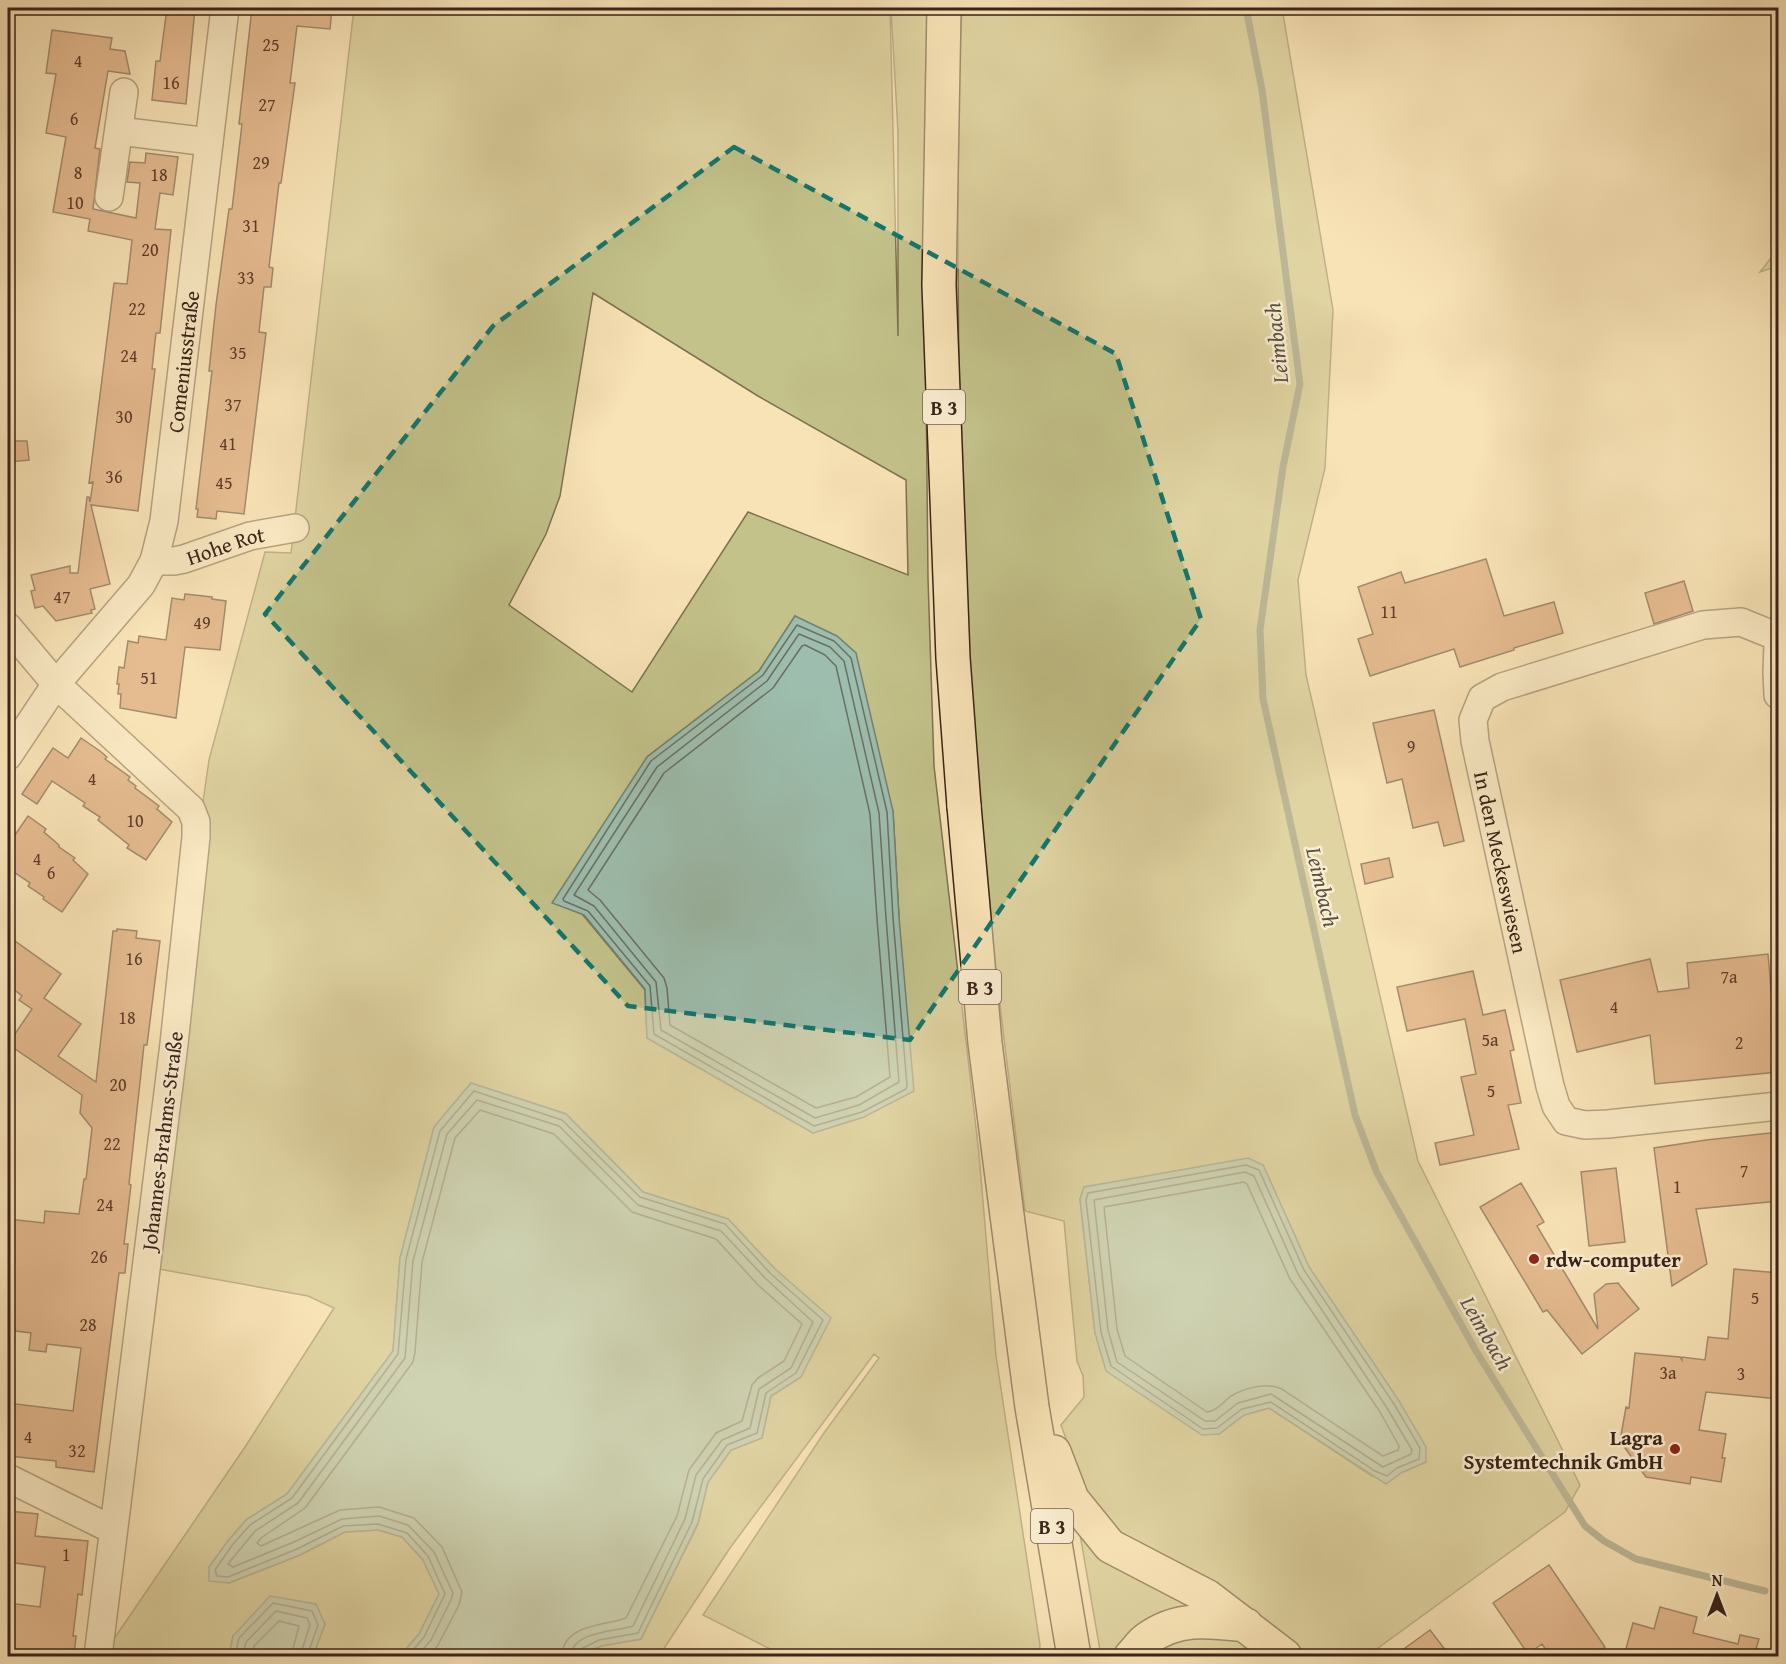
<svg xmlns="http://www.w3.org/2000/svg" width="1786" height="1664" viewBox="0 0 1786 1664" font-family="'Gentium Book Plus',serif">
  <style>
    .green { fill: #c3c28a; stroke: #7e7252; stroke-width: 1.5; fill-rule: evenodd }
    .water { fill: #9dbeae; stroke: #758072; stroke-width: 1.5 }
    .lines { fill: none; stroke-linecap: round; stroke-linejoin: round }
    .shore { stroke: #6b7064; stroke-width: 1.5 }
    .stream { stroke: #758072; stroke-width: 7 }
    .building { fill: #ce8963; stroke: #392319; stroke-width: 1.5 }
    .minor-casing { stroke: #695340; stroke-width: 30 }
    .major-casing { stroke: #392319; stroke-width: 36 }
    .highway-casing { stroke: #392319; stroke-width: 36 }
    .minor { stroke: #faedd0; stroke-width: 27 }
    .major { stroke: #f8e3b7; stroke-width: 33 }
    .highway { stroke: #f8e3b7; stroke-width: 33 }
    .marked { fill: none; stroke: #0f766e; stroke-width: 4.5; stroke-dasharray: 12 8; stroke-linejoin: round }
    .poi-dot { fill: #8f2418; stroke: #faedd0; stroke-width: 2 }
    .labels { text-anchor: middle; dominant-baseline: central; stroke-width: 5; stroke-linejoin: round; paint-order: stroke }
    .number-label { font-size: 18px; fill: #5e3c2c }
    .shield { fill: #faedd0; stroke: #736050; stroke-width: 1.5 }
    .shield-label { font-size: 20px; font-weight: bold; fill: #392319 }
    .street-label { font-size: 21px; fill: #392319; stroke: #faedd0 }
    .poi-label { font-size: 21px; font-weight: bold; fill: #392319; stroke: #faedd0; text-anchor: start }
    .water-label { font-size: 22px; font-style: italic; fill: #575246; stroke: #faedd0 }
  </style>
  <rect width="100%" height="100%" fill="#f8e3b7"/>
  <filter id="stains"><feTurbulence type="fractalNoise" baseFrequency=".00333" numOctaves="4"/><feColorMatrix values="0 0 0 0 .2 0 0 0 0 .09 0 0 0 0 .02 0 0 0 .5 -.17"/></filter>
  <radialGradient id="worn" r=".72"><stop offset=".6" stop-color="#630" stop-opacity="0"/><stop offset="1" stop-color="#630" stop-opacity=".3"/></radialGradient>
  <path class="green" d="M354 8H890L898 336V132L891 8H927L925 279 928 578 934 766 979 1154 996 1356 1040 1645 1039 1656H784L703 1615 824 1433 879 1358 874 1354 730 1548 659 1656H579L601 1646 641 1639 698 1524 708 1482 731 1450 762 1438 771 1396 801 1377 774 1268 728 1219 643 1192 566 1114 471 1083 434 1127 400 1258 393 1351 287 1494 246 1520 228 1541 209 1567 229 1583 300 1555 345 1532 378 1530 402 1537 423 1560 439 1594 419 1634 400 1656H313L325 1624 233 1636 229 1656H105V1652L245 1447 334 1308 308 1296 153 1268 201 890 203 802 209 760 265 552 291 553ZM593 293 758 396 906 480 908 575 748 512 632 692 509 605 546 534 560 496ZM795 616 893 811 899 917 864 1117 813 1133 647 1038 645 990 583 915 647 757 759 671Z
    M962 8H1282L1333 310 1325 468 1298 580 1306 675 1418 1161 1580 1485 1565 1512 1367 1656H1297L1117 1541 1086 1494 1061 1425 1084 1397 1083 1376 1077 1361 1064 1221 1025 1211 982 857 964 610 959 401 957 101ZM1263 1165 1309 1267 1399 1401 1426 1462 1400 1473 1372 1476 1269 1408 1244 1415 1219 1434 1095 1333 1080 1199 1084 1187Z
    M1778 249V266L1760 272Z
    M1078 1523 1214 1609 1117 1656H1101Z
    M1201 1631 1239 1640 1259 1656H1145L1173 1638Z"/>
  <path class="water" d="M795 616 837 636 856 653 893 811 899 917 914 1091 864 1117 813 1133 647 1038 645 989 584 915 552 903 647 757 759 671Z
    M471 1083 566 1114 643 1192 728 1219 774 1268 831 1318 801 1377 771 1396 762 1438 731 1450 708 1482 698 1523 641 1639 601 1646 579 1656H400L419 1634 439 1594 423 1560 402 1537 378 1530 345 1532 300 1555 229 1583 209 1581V1567L228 1541 246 1520 287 1494 393 1351 400 1258 434 1127Z
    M1248 1158 1263 1165 1309 1267 1399 1401 1426 1447V1462L1401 1473 1386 1484 1269 1408 1244 1415 1219 1434 1202 1435 1106 1371 1095 1333 1080 1199 1084 1187Z
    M270 1596 316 1604 325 1624 313 1656H229L233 1636Z"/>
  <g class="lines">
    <path class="shore" d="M797 625 834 641 851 658 887 812 893 918 907 1086 906 1089 862 1112 814 1126 654 1034 650 986 588 911 564 901 563 899 651 761 763 675Z
      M799 634 830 647 844 661 879 813 886 918 899 1082 859 1105 815 1118 661 1030 656 982 594 906 574 895 657 767 767 681Z
      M805 645 825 655 836 666 870 814 877 919 890 1077 856 1097 816 1108 670 1025 667 988 664 978 600 900 588 890 664 773 773 688 802 646Z
      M1246 1165 1259 1170 1304 1270 1394 1404 1420 1448 1419 1459 1397 1468 1387 1476 1375 1471 1271 1402 1242 1409 1217 1428 1203 1429 1111 1366 1101 1332 1086 1200 1088 1193Z
      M1245 1172 1254 1176 1298 1274 1387 1408 1412 1450 1411 1454 1383 1467 1271 1394 1238 1403 1215 1421H1205L1117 1362 1108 1330 1094 1200Z
      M1244 1182 1247 1184 1290 1279 1380 1412 1399 1446 1398 1450 1383 1456 1282 1389C1268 1382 1244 1388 1231 1396 1223 1402 1217 1411 1207 1412L1125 1356 1117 1329 1104 1207Z
      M235 1656 239 1638 273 1603 312 1611 318 1625 307 1656
      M243 1656 246 1642 276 1611 307 1618 310 1625 300 1656
      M252 1656 254 1646 279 1621 299 1626 291 1656
      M408 1656 424 1637 445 1594 428 1556 407 1533 378 1524 343 1526 297 1549 228 1577 217 1576 215 1570 233 1544 250 1525 292 1498 398 1354 406 1259 440 1131 474 1091 562 1120 640 1197 725 1224 770 1273 823 1320 796 1373 766 1393 757 1433 727 1445 703 1479 692 1522 638 1633 599 1640 581 1649 578 1656
      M417 1656 431 1640 451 1600 453 1593 434 1552 408 1525 379 1516 342 1519 294 1542 233 1567 228 1564 255 1531 298 1503 405 1358 413 1261 447 1134 477 1100 559 1126 638 1205 721 1231 765 1278 813 1322 791 1368 759 1389 750 1428 722 1440 696 1475 685 1519 633 1626C615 1632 572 1631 571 1656
      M429 1656 438 1645 459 1605 462 1592 442 1547 414 1518 379 1507 340 1510 261 1546 257 1543 261 1538 305 1508 413 1362 415 1352 422 1262 455 1138 480 1110 554 1134 632 1212 716 1239 758 1285 802 1324 784 1361 758 1378 752 1385 742 1421 716 1433 689 1470 677 1516 626 1618C604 1626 563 1624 562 1656"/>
    <path class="stream" d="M1246 8 1262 90 1300 384 1283 467 1260 630 1263 699 1355 1115 1377 1173 1476 1351 1585 1526 1604 1541 1636 1559 1765 1591"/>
  </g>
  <path class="building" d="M167 8H195L186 104 152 100 156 61H160Z
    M252 8H332L330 29 297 26 290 83H295L281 183H279L269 267 273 268 271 287H264L259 332 266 333 244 514 217 511 216 519 197 517 198 509H196L212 371H209L216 305 229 209H232L242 124H239Z
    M52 30 112 38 110 49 125 51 130 74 108 71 95 148 100 149 93 209 136 218 140 183 127 182 130 162 145 163 146 153 178 157 173 195 160 193 155 229 171 230 160 333H156L152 369H155L138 511 91 505 110 584 90 589 95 609 91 610 92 613 56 621 43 606 35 608 31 591 35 590 31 575 70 566V573H78L87 497H89L90 502 93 482 89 483 114 283 127 284 132 240 88 231 90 219 53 212 66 137 46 133 56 74 46 73Z
    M8 441H27L29 460 8 462Z
    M1486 559 1504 616 1554 602 1563 633 1514 648V650L1460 667 1454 649 1370 676 1358 639 1373 634 1358 587 1401 572 1405 583Z
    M1684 581 1693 611 1654 624 1645 593Z
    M185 594 212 597V599L226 601 220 650 185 647 176 718 120 708 121 694H118L119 684H117L119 667 124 668 128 641 138 643 139 636 166 640 172 598 184 600Z
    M1434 710 1464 841 1444 846 1438 822 1413 828 1402 779 1387 783 1373 723Z
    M81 738 100 751 107 757 105 759 130 777 128 780 136 786 135 788 159 806 157 809 172 822 146 860 127 848 129 845 98 820 100 817 83 806 85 803 52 781 37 804 22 794 53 748 68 758Z
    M28 816 46 829 44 832 59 845V847L75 858 73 860 88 874 62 912 43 899 44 897 28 886 30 883 8 868V845Z
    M1389 858 1393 877 1365 884 1361 864Z
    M117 929 137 931 136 938 160 941 147 1045H144L129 1184 131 1185 124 1244H128L125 1273H119L94 1472 56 1467V1461L8 1456V1403L73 1411 81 1348 47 1344 46 1352 29 1350 31 1333 8 1330V1219L44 1223 45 1211 79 1214 84 1179H86L92 1128 80 1113 82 1095 8 1044 32 1009 19 1000 22 996 8 985V936L61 974 44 998 81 1024 58 1056 96 1082 113 931H117Z
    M1768 954 1778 1072 1655 1084 1650 1035 1577 1052 1560 980 1650 959 1658 992 1689 988 1687 963Z
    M1473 971 1483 1015 1505 1010 1514 1050 1510 1051 1521 1103 1508 1105 1519 1149 1440 1165 1435 1143 1474 1135 1461 1077 1476 1074 1465 1019 1407 1031 1397 987Z
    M1779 1132V1201L1696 1209 1707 1264 1672 1286 1654 1148 1706 1140Z
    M1616 1168 1625 1242 1589 1246 1581 1172Z
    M1521 1183 1544 1222 1537 1226 1598 1329 1594 1294 1606 1284 1618 1283 1639 1309 1582 1354 1547 1310 1543 1312 1480 1207Z
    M1734 1269 1779 1273V1399L1706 1392 1699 1430 1726 1434 1722 1458H1725L1721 1482 1691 1477 1690 1484 1646 1477 1620 1441 1626 1407 1629 1408 1635 1353 1680 1357 1682 1360V1357L1705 1360 1708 1337 1728 1339Z
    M8 1511 38 1514 35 1536 88 1541 82 1595 78 1594 73 1636H76L74 1656H8V1603L40 1607 45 1567 8 1562Z
    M1549 1565 1605 1647 1592 1656H1550L1542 1644 1528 1654 1493 1603Z
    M1660 1607 1697 1617 1693 1633 1738 1644 1740 1635 1759 1639 1756 1649 1762 1650 1761 1656H1624L1633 1623 1654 1629Z
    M1430 1630 1450 1656H1394Z"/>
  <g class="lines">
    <defs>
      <g id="minor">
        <path d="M119 131 209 142"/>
        <path d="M109 197 124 92"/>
        <path id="s1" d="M154 561H174L184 559 250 536 295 528"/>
        <path d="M8 627 56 684 191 809 196 822V837L174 1044 98 1656"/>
        <path id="s2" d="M1778 637 1741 622 1703 625 1502 687 1482 698 1473 720 1475 741 1550 1086 1556 1106 1566 1121 1585 1125 1608 1124 1778 1106"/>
        <path d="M1778 644 1777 672 1778 695"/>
        <path id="s3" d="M8 756 56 684 141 585 154 561 164 521 225 8"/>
        <path d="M8 1478 113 1530"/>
      </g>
      <path id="major" d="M944 8 939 285 953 658 964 806"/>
      <path id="highway" d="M964 806 985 1043 1001 1169 1032 1407 1074 1656
        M1054 1452 1072 1499 1110 1546 1208 1597 1285 1656
        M1131 1656C1136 1651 1141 1643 1147 1639 1178 1616 1210 1621 1246 1625"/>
    </defs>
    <use href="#minor" class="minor-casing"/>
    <use href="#major" class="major-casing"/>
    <use href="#highway" class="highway-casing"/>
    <use href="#minor" class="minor"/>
    <use href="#major" class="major"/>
    <use href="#highway" class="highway"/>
  </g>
  <path d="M0 0H1786V1664H0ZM734 147 1116 354 1201 619 910 1040 628 1006 265 614 493 326Z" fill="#f8e3b7" fill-opacity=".55" fill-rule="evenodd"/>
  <path class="marked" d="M734 147 1116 354 1201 619 910 1040 628 1006 265 614 493 326Z"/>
  <g class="poi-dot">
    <circle cx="1534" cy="1259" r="6"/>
    <circle cx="1675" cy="1449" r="6"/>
  </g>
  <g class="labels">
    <g class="number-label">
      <text x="271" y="44">25</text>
      <text x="78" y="60">4</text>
      <text x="171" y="82">16</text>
      <text x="267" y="104">27</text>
      <text x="74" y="118">6</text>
      <text x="261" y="162">29</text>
      <text x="78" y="172">8</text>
      <text x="159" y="174">18</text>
      <text x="75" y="202">10</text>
      <text x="251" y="225">31</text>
      <text x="150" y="249">20</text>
      <text x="246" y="277">33</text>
      <text x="137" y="308">22</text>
      <text x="238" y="352">35</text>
      <text x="129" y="355">24</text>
      <text x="233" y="404">37</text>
      <text x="124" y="416">30</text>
      <text x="228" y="443">41</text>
      <text x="114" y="476">36</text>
      <text x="224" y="482">45</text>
      <text x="62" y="596">47</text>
      <text x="1389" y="611">11</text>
      <text x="202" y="622">49</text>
      <text x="149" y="677">51</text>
      <text x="1411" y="746">9</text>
      <text x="92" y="778">4</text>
      <text x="135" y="820">10</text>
      <text x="37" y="858">4</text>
      <text x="51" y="872">6</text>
      <text x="134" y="958">16</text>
      <text x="1729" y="976">7a</text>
      <text x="1614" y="1006">4</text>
      <text x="127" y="1017">18</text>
      <text x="1490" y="1039">5a</text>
      <text x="1739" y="1042">2</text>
      <text x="118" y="1084">20</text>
      <text x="1491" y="1090">5</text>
      <text x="112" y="1143">22</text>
      <text x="1744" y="1170">7</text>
      <text x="1677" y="1186">1</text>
      <text x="105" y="1204">24</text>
      <text x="99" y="1256">26</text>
      <text x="1755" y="1297">5</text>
      <text x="88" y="1324">28</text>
      <text x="1668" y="1372">3a</text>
      <text x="1741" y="1373">3</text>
      <text x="28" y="1436">4</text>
      <text x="77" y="1450">32</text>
      <text x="66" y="1554">1</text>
    </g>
    <g class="shield">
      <rect x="923" y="390" width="42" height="34" rx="4.5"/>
      <rect x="959" y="970" width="42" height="34" rx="4.5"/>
      <rect x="1031" y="1509" width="42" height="34" rx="4.5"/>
    </g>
    <g class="shield-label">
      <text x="944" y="407">B 3</text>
      <text x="980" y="987">B 3</text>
      <text x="1052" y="1526">B 3</text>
    </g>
    <g class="street-label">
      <text stroke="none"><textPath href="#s3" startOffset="446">Comeniusstraße</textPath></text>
      <text stroke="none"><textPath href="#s1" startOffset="74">Hohe Rot</textPath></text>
      <text stroke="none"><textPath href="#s2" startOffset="480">In den Meckeswiesen</textPath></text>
      <text transform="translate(162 1141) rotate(-83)">Johannes-Brahms-Straße</text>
    </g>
    <g class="poi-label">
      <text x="1546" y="1259">rdw-computer</text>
      <text x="1663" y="1437" text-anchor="end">Lagra<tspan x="1663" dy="24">Systemtechnik GmbH</tspan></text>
    </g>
    <g class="water-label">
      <text transform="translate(1276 343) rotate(-96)">Leimbach</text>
      <text transform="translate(1323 887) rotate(77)">Leimbach</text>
      <text transform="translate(1487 1333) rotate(60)">Leimbach</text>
    </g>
  </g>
  <rect width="1786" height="1664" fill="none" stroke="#f8e3b7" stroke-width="30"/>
  <rect x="9" y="9" width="1768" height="1646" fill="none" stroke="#392319" stroke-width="3"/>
  <rect x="15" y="15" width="1756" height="1634" fill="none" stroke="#392319" stroke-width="1.5"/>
  <g transform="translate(1717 1595)" stroke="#faedd0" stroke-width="4.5" paint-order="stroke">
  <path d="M0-4.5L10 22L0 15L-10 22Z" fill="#392319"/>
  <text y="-9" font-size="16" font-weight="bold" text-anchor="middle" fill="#392319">N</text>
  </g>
  <rect width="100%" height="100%" filter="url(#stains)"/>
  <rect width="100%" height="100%" fill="url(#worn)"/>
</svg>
